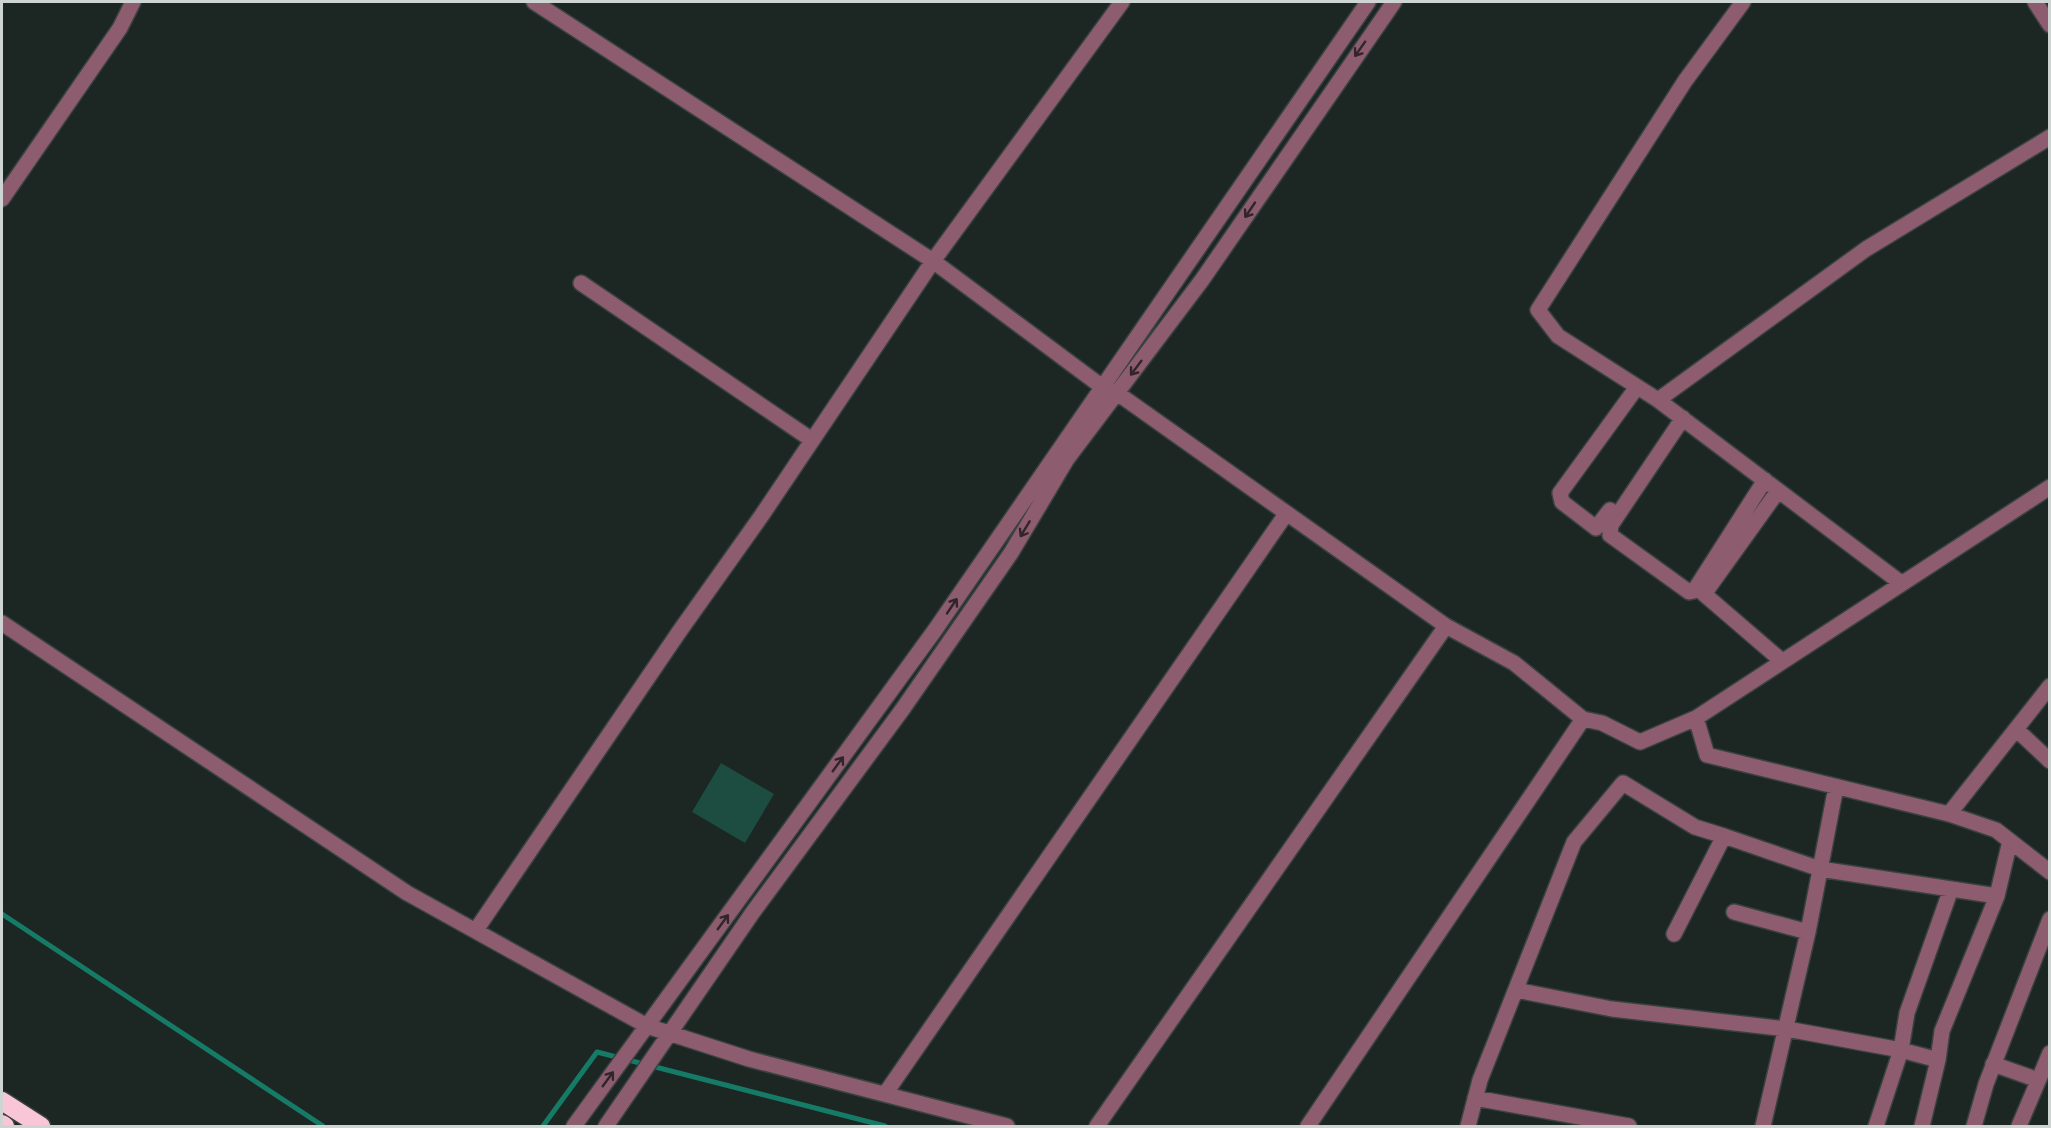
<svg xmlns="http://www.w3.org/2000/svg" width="2051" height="1128" viewBox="0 0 2051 1128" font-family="Ubuntu,sans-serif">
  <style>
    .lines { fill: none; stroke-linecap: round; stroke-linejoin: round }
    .stream { stroke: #167b66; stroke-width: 5 }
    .building { fill: #1d4c40 }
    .minor-casing { stroke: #38423f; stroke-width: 18 }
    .highway-casing { stroke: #38423f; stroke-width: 21 }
    .minor { stroke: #8e5c6f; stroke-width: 15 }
    .highway { stroke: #f8c6d7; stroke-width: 18 }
    .oneway { stroke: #31252a }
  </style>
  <rect width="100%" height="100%" fill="#1c2623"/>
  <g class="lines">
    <path class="stream" d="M2 914 323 1126
      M543 1126 597 1052 885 1126"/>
  </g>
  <path class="building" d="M721 763 774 794 745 843 692 812Z"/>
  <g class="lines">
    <defs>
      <path id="minor" d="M534 2 933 261 1122 2
        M2035 2 2050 25
        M2 199 120 28 133 2
        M581 283 812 440
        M1658 400 1558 336 1538 310 1685 81 1743 2
        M1683 418 1611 525 1610 535 1689 592 1694 591 1765 480
        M2050 487 1696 718 1707 755 1949 814 1996 830 2050 872
        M1778 491 1704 594 1782 661
        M1610 510 1596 528 1562 502 1560 493 1637 387
        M1901 583 1658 400 1866 249 2050 137
        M2 623 407 893 647 1026 749 1059 1007 1126
        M2016 729 2050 761
        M1949 814 2050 686
        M1724 836 1820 869 1997 896 2010 841
        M1734 912 1808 932
        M476 930 679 632 762 515 933 261 1101 386 1117 393 1446 626 1514 663 1583 719
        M1516 990 1612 1009 1787 1029 1901 1050 1876 1126
        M1938 1060 1901 1050 1907 1013 1951 889
        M1993 1064 2038 1080
        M885 1094 1286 514
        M1475 1098 1629 1126
        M574 1126 935 630 1368 2
        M606 1126 753 912 902 710 1011 553 1067 459 1202 280 1394 2
        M1097 1126 1446 626
        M1308 1126 1583 719 1602 723 1640 742 1696 718
        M1468 1126 1480 1080 1574 842 1623 783 1695 827 1724 836 1674 934
        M1763 1126 1808 932 1836 787
        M1922 1126 1938 1060 1942 1031 1997 896
        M1974 1126 1986 1084 2050 919
        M2019 1126 2050 1053"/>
      <path id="highway" d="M2 1101 41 1126
        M2 1124 5 1126"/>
    </defs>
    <use href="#minor" class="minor-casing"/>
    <use href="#highway" class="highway-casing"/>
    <use href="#minor" class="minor"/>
    <use href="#highway" class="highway"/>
  </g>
  <defs><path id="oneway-shaft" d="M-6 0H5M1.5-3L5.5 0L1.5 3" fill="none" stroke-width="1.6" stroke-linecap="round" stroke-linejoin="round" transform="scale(1.5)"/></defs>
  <g class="oneway">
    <use href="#oneway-shaft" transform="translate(1360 49) rotate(125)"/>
    <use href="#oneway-shaft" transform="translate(1250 210) rotate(124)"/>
    <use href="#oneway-shaft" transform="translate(1136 368) rotate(127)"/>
    <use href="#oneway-shaft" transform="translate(1025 529) rotate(121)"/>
    <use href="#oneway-shaft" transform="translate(952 606) rotate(-56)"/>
    <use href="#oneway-shaft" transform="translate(838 764) rotate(-54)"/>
    <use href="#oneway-shaft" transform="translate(723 922) rotate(-54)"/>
    <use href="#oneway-shaft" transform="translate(608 1079) rotate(-54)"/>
  </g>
  <rect width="2051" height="1128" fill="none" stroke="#cdd4d2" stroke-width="6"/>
</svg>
